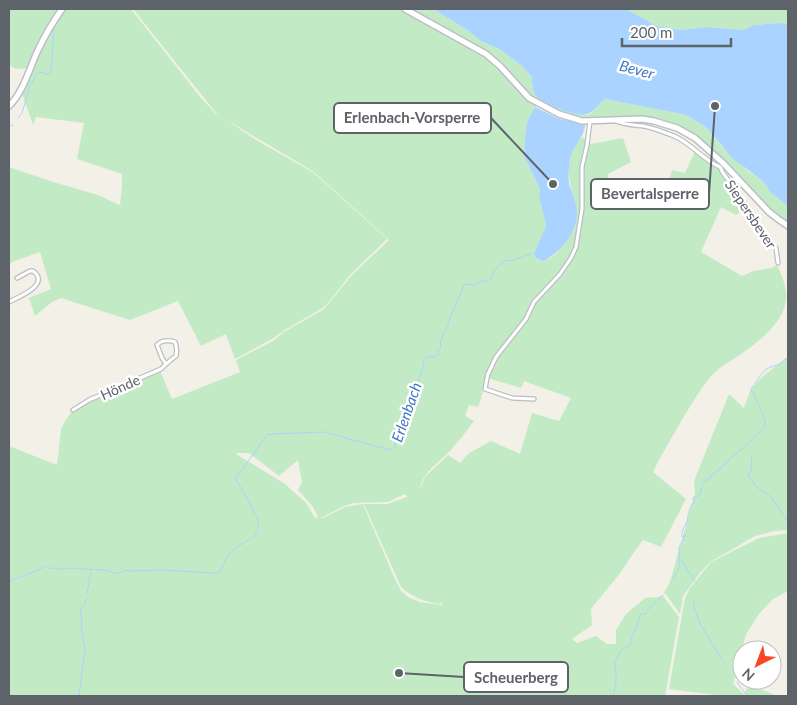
<svg xmlns="http://www.w3.org/2000/svg" width="797" height="705" viewBox="0 0 797 705" font-family="Lato,sans-serif">
  <style>
    .green { fill: #c2ebc5; fill-rule: evenodd }
    .water { fill: #aad4ff }
    .lines { fill: none; stroke-linecap: round; stroke-linejoin: round }
    .stream { stroke: #aad4ff; stroke-width: 1 }
    .street-casing { stroke: #bbbec3; stroke-width: 5.5 }
    .secondary-casing { stroke: #bcbfc6; stroke-width: 8 }
    .street { stroke: #fff; stroke-width: 3 }
    .secondary { stroke: #fff; stroke-width: 5 }
    .labels { text-anchor: middle; dominant-baseline: central; stroke-width: 5; stroke-linejoin: round; paint-order: stroke }
    .street-label { font-size: 14px; fill: #5e6269; stroke: #fff }
    .water-label { font-size: 15px; font-style: italic; fill: #3e76c6; stroke: #fff }
    .leader { fill: none; stroke: #5e6269; stroke-width: 2 }
    .callout-dot { fill: #5e6269; stroke: #fff; stroke-width: 2 }
    .callout { fill: #fff; stroke: #5e6269; stroke-width: 2 }
    .callout-label { font-size: 15px; text-anchor: middle; font-weight: bold; fill: #5e6269 }
  </style>
  <rect width="100%" height="100%" fill="#f2f0e7"/>
  <path class="green" d="M9 9H61L29 68 16 69 9 65Z
    M64 9H131L201 98 216 114 222 119 216 113 133 9H401L481 54C501 69 516 89 536 105L529 120 525 136 524 156 540 189V195L546 226 534 253 538 260C546 262 553 257 558 252 568 242 577 227 577 214 577 208 575 201 573 195 571 186 568 178 569 168 571 151 573 150 582 137L591 144 623 138 631 162 608 174 607 194 639 185 664 194 672 170 685 173 695 151 720 167 747 206 736 215 721 207 701 252 742 276 753 271 772 268 777 265C782 276 787 287 786 299 785 321 759 342 741 354 731 361 719 367 711 376 700 389 692 404 683 418 673 436 662 453 653 472L686 499 661 547 643 540 632 555 621 572 591 609 592 625 572 639 577 643 596 636 607 644H616V630L626 614 645 598 658 597 663 595 670 582 695 493 694 481 729 394 744 408 750 391 763 376 785 359 788 358V530L774 531 753 537 733 549 710 562 699 574 683 596 680 614 665 593 663 596 679 617 665 696H9V446L57 465 61 429 65 421 73 410 86 403 160 371 172 399 240 372 236 360 273 341 284 332 324 309 352 275 389 240 314 172 225 119 256 140 314 173 387 239 351 274 327 304 321 309 285 330 272 339 235 359 226 334 201 346 178 301 130 320 61 298 52 302 35 316 29 298 51 289 40 252 12 262 9 266V167L50 181 98 195 120 205 122 186V174L77 159 84 123 36 117 33 125 21 91 38 52ZM562 270 563 272 535 303 527 320 497 356 488 378 521 388 524 381 571 398 559 421 532 413 520 454 491 441 469 453 460 463 448 455 425 477 420 489C423 472 437 464 449 452 458 442 466 432 474 421L465 416 469 405 478 407 482 395 485 377 496 355 525 318 533 301ZM237 453H249L279 476 298 460 302 482 298 490 313 507 318 517 315 518 306 503 285 484 236 454ZM405 494 407 497 387 504H364L401 587C412 597 424 601 438 604L443 602 441 605 420 602 408 597 401 591 394 577 363 504 345 507 323 518H320L319 517 321 518 344 506 354 503 388 502Z
    M408 9H433L467 30 481 41 501 50 522 66 532 77V87L547 103 560 109 583 115 590 114 605 99 686 115 707 128 722 147 748 171 763 181 771 193 788 206V225L778 219 709 147 661 122 582 120 557 111 531 98 494 60Z
    M623 9H788V24L779 23 754 25 743 30 708 27 680 30 657 26 628 10Z
    M788 533V591L773 599 759 614 746 634 733 684 745 695 746 689C756 686 767 691 776 696H723L669 689 685 598 690 588 711 562 759 538Z"/>
  <path class="water" d="M433 9H623L628 10 657 26 680 30 708 27 743 30 754 25 779 23 788 24V206L771 193 763 181 732 158 707 128 686 115 605 99C600 103 594 112 587 114 577 118 544 104 536 96 532 90 532 84 532 77L522 66 501 50 481 41 467 30Z
    M535 107 557 118 585 125C584 139 572 146 570 160 569 167 568 175 569 183 571 190 575 198 576 205 582 227 562 253 543 261 538 260 535 258 534 253L546 226 539 195 540 189 524 156 525 136 528 120Z"/>
  <g class="lines">
    <path class="stream" d="M54 10V9
      M18 118 22 113 30 86 38 72 48 74 51 72 54 30
      M9 127 13 125
      M752 456 751 470 748 475 751 480 760 490 770 496 788 521
      M679 557 695 581
      M673 580 679 568V547L686 535 682 537C681 530 685 527 687 521 689 513 688 509 694 502L693 498 700 495 703 483 706 480H709L711 477 710 476 721 468 726 462 743 448 765 426C766 417 761 414 760 406 755 402 756 396 752 392L751 389C756 384 759 376 764 371 770 365 780 367 785 359L788 358
      M9 581 36 571 46 566 49 568 61 569 71 568 103 570 116 573H120L124 570 130 571 161 570 216 573 220 572C224 564 226 557 232 551 242 540 261 542 258 521 257 517 256 514 252 512L253 510 235 477 239 474 267 435 270 434 324 432 390 450 395 447 396 437 404 409 409 407C411 393 419 382 423 368 424 364 423 361 426 357H434L438 355V351L441 348 440 342 444 333 448 326 450 318 464 285 468 284 474 286 481 281H488L492 277 493 272 502 262 505 260 511 261 533 253
      M87 595 91 571
      M693 601C696 624 713 642 723 662
      M737 682 747 696
      M79 696 85 649 81 626 82 620 80 609 85 605V602L87 599
      M613 696C617 684 617 674 614 662L624 647 629 646 637 624 640 620 639 617 642 613 645 615 649 608 662 596"/>
    <defs>
      <path id="street" d="M616 121C625 125 634 125 643 126 654 128 664 132 674 136 691 143 703 160 720 167
        M720 167 723 173 750 210 765 236 776 248 778 263
        M9 302C19 297 51 284 33 271H30L17 278
        M534 399 512 398 485 389 488 373V374L496 357 526 319 534 302 560 274 571 258 576 247 582 209V167L587 145 590 121
        M73 410 89 400 161 369C166 364 170 360 176 356 177 351 177 347 175 342 169 340 161 340 157 345L162 358 166 364"/>
      <path id="secondary" d="M405 9 486 54 500 66 529 98 559 114 582 121 642 119 654 121 677 128 695 138 723 163 769 212 778 219 788 226
        M9 106C24 91 29 69 38 50 45 35 53 22 62 9"/>
    </defs>
    <use href="#street" class="street-casing"/>
    <use href="#secondary" class="secondary-casing"/>
    <use href="#street" class="street"/>
    <use href="#secondary" class="secondary"/>
  </g>
  <g class="labels">
    <g class="street-label">
      <text transform="translate(751 214) rotate(56)">Siepersbever</text>
      <text transform="translate(120 387) rotate(-24)">Hönde</text>
    </g>
    <g class="water-label">
      <text transform="translate(637 69) rotate(15)">Bever</text>
      <text transform="translate(406 412) rotate(-71)">Erlenbach</text>
    </g>
  </g>
  <path class="leader" d="M553 184L491 118M715 106L709 194M399 673L464 677"/>
  <g class="callout-dot">
    <circle cx="553" cy="184" r="5"/>
    <circle cx="715" cy="106" r="5"/>
    <circle cx="399" cy="673" r="5"/>
  </g>
  <g class="callout">
    <rect x="334" y="103" width="157" height="30" rx="5"/>
    <rect x="591" y="179" width="118" height="30" rx="5"/>
    <rect x="464" y="662" width="104" height="30" rx="5"/>
  </g>
  <g class="callout-label">
    <text x="412" y="123">Erlenbach-Vorsperre</text>
    <text x="650" y="199">Bevertalsperre</text>
    <text x="516" y="683">Scheuerberg</text>
  </g>
  <rect width="797" height="705" fill="none" stroke="#5e6269" stroke-width="20"/>
  <g transform="translate(757 665) rotate(222)"><circle r="24" fill="#ffffff" stroke="#bfc0c3"/>
  <path d="M0-4L9 19L0 12L-9 19Z" fill="#f94626"/>
  <text y="-8" font-size="14" font-weight="bold" text-anchor="middle" fill="#5e6269">N</text>
  </g>
  <path d="M622 38v8h109v-8" fill="none" stroke="#5e6269" stroke-width="2.5"/>
  <text x="630" y="38" font-size="15" fill="#5e6269" stroke="#ffffff" stroke-width="4" paint-order="stroke">200 m</text>
</svg>
